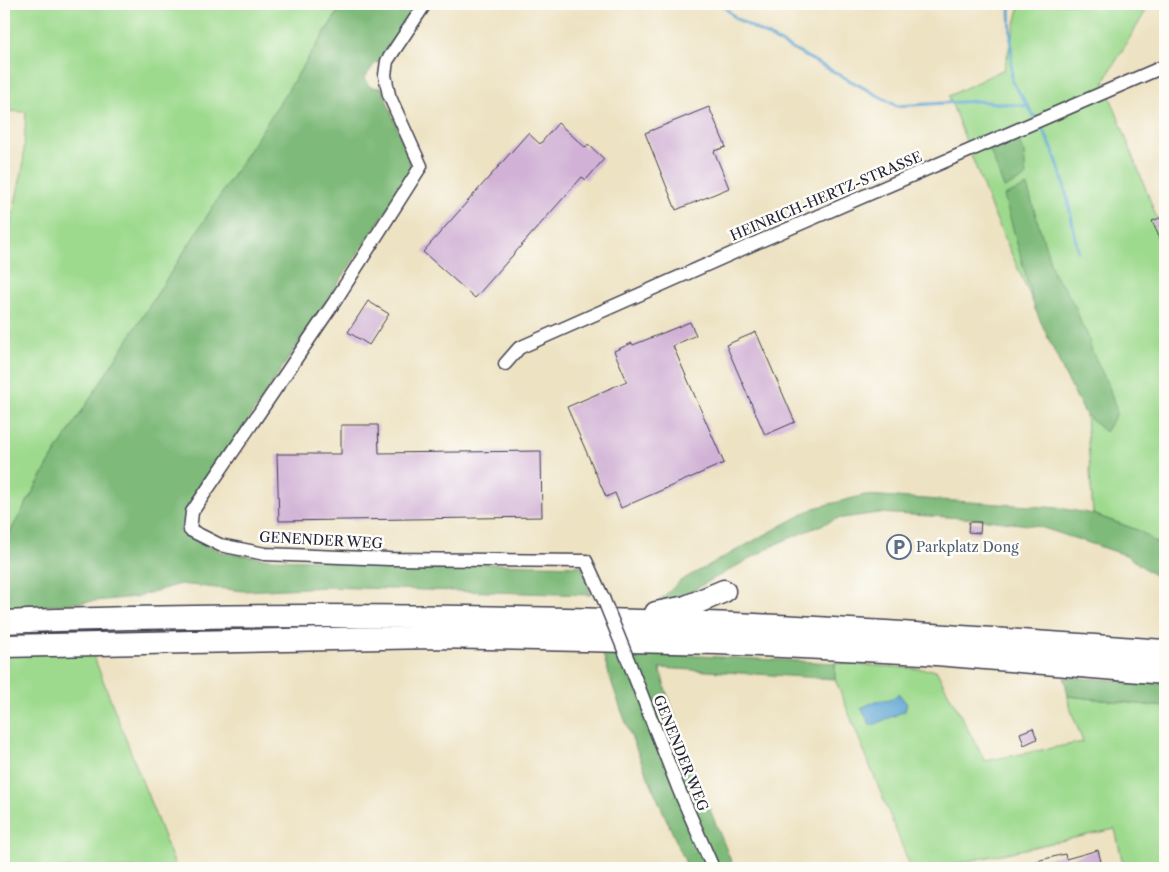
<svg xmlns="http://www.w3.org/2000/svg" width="1169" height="872" viewBox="0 0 1169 872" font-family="'Libre Caslon Text',serif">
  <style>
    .green { fill: #9eda8e; stroke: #607e64 }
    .forest { fill: #7eba79; stroke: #506e5a }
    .water { fill: #5da5d4; stroke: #406488 }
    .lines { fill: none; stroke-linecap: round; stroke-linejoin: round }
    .stream { stroke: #5da5d4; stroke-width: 3 }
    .building { fill: #d1b2d6 }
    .minor-casing { stroke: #403f4f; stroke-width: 15 }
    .motorway-casing { stroke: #403f4f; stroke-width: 25 }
    .minor { stroke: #fff; stroke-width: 12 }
    .motorway { stroke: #fff; stroke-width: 22 }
    .minor-bridge-casing { stroke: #403f4f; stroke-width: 15; stroke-linecap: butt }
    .minor-bridge { stroke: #fff; stroke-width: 12 }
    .labels { text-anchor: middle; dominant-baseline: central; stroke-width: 5; stroke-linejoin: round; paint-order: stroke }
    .street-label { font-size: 14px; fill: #22223b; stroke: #fdfcf7 }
    .service-label { font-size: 14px; fill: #4e5e75; stroke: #fdfcf7; text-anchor: start }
  </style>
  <rect width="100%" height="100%" fill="#fdfcf7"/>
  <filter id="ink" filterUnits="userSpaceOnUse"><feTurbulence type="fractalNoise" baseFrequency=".02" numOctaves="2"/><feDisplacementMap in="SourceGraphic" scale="10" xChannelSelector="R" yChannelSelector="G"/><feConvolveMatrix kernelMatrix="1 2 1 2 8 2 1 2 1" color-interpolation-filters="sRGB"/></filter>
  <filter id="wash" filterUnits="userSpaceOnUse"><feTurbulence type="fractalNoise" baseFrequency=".0096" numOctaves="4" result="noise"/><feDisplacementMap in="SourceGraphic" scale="20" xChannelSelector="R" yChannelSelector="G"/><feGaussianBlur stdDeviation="1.12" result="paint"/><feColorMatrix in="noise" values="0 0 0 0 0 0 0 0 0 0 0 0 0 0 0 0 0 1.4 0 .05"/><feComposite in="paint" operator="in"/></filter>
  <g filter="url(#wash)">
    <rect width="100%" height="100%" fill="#ede2c2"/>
    <path class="green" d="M4 4H343L52 458 4 543V254L23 167 26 112 4 111Z
      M1020 4H1150L1104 81 1165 239V549L1140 531 1093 514 1086 415 1065 375 990 205 949 96 1004 69Z
      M92 652 176 868H4V654Z
      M835 663 936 670 985 761 1083 742 1069 705 1068 696 1165 707V868H1124L1115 829 938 868H911L835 679Z"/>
    <path class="forest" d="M343 4H425L387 61 375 63 364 79 370 87 382 88 413 170 189 509 179 531 192 539 223 552 267 559 582 566 591 595 326 587 244 591 180 584 135 597 4 610V543L52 458Z
      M1018 134 1017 139 1024 152 1026 177 1004 188 989 147Z
      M1027 186 1054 275 1065 289 1076 308 1082 326 1087 333 1092 351 1109 387 1116 409V415L1105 432 1086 415 1065 375 1035 309 1004 196Z
      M865 495 1059 508 1093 514 1140 531 1165 549V583L1126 555 1037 526 980 519 878 513 836 519 778 543 670 603H657L680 581 814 508Z
      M602 651 835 663V679L660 668 665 688 701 788 734 868H688C657 797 623 726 602 651Z
      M1064 677 1165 683V707L1068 696Z"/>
    <path class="water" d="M899 694 907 704 905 711 871 726 861 708 876 701 890 699Z"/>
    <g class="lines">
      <path class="stream" d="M721 4 737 19 897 106 977 101 1027 106
        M1010 4 1012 81 1036 119
        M1039 124C1062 158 1070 211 1078 251"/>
    </g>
    <g id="blocks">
      <path class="building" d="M709 107 726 147 714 151 729 188 676 210 645 133Z
        M558 123 586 148 588 144 604 159 586 180 582 177 475 298 423 252 528 133 540 144Z
        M1165 216V250L1152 221Z
        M368 301 389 314 369 345 348 332Z
        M690 322 696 335 673 346 724 463 621 508 615 493 606 497 567 407 627 381 614 351 632 343 633 345Z
        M756 332 795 422 765 435 726 345Z
        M341 425H378L379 453 541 451 542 517 279 521 277 454H341Z
        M969 522H981L980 533 968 532Z
        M1033 728 1037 739 1024 745 1020 733Z
        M1098 850 1102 866 1092 868H1020V865L1065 854 1066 859Z"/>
    </g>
  </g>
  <g filter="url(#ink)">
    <use href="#blocks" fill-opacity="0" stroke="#403f4f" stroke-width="1"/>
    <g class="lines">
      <defs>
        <path id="minor" d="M425 4 387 61 385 75 389 95 421 166 335 301 192 512 190 530 220 545 265 554 389 559 586 561 603 598
          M505 364 519 348 758 242 1165 66
          M630 665 679 790 713 868"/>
        <path id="motorway" d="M656 613 686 607 724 591
          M4 622C227 613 452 615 675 622 839 627 1002 640 1165 651
          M4 646 431 637 538 639 718 643 924 653 1165 673"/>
      </defs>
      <use href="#minor" class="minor-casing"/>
      <use href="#motorway" class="motorway-casing"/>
      <use href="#minor" class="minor"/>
      <use href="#motorway" class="motorway"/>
      <defs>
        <path id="minor-bridge" d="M603 598 630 665"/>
      </defs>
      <use href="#minor-bridge" class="minor-bridge-casing"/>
      <use href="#minor-bridge" class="minor-bridge"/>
    </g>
  </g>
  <defs>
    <symbol id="parking-ring" viewBox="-11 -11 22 22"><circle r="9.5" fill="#fdfcf7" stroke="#5c6f8a" stroke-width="1.5"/><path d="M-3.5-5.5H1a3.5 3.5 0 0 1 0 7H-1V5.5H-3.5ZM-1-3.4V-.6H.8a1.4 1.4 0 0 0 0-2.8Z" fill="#5c6f8a"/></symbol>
  </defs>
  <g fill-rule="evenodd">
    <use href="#parking-ring" x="885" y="533" width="28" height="28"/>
  </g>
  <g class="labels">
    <g class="street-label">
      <text transform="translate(826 196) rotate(-23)">HEINRICH-HERTZ-STRASSE</text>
      <text transform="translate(321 540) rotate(3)">GENENDER WEG</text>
      <text transform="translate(681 753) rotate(68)">GENENDER WEG</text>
    </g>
    <g class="service-label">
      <text x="916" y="547">Parkplatz Dong</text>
    </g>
  </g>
  <rect width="1169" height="872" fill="none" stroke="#fdfcf7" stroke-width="20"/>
</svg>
